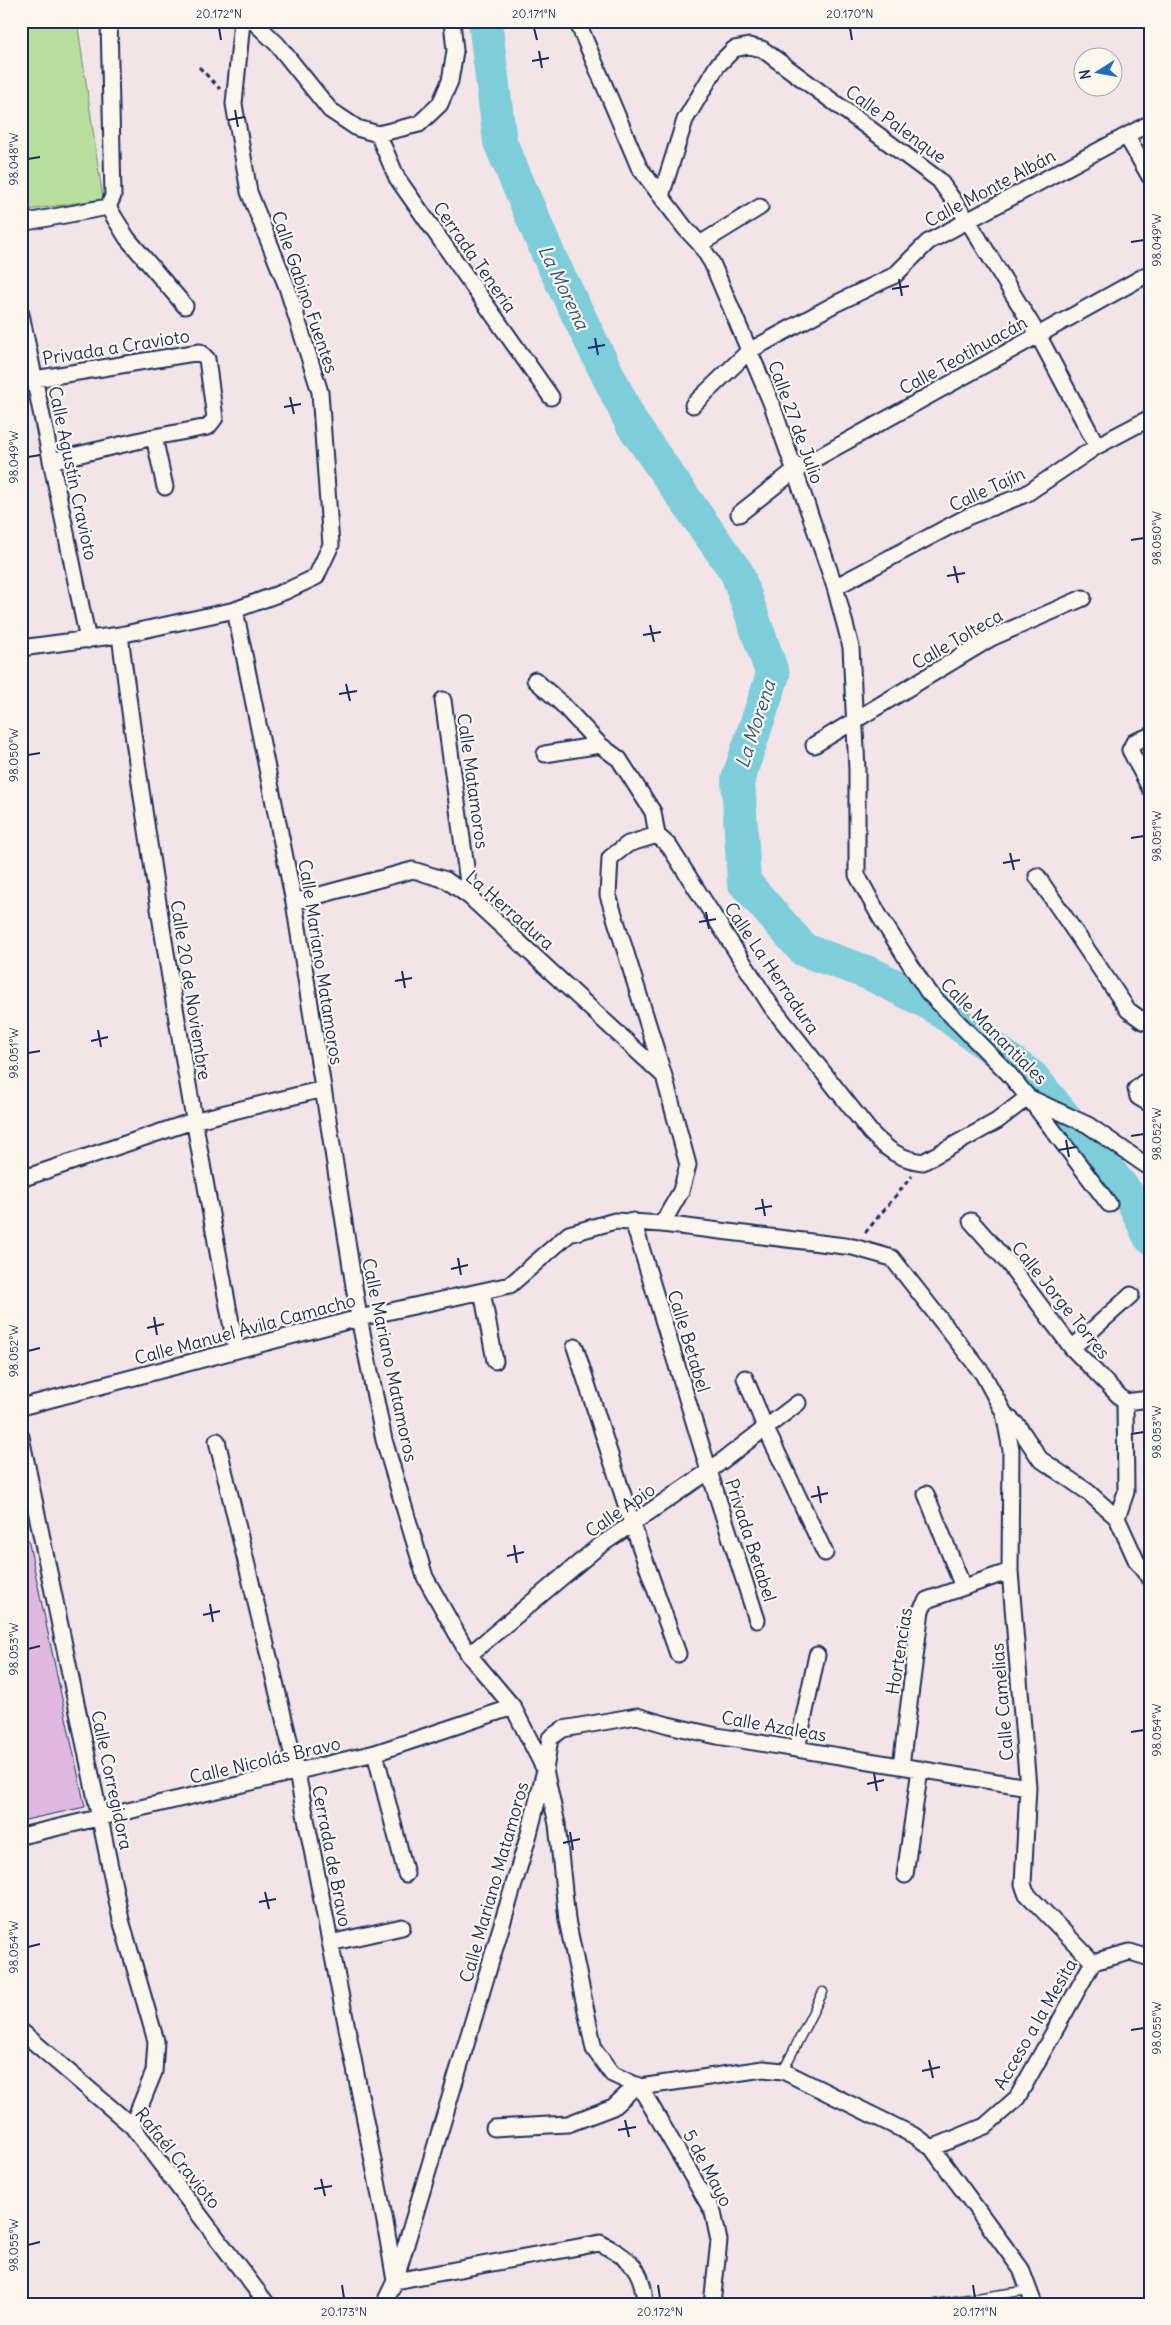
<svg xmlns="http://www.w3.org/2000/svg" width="1171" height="2325" viewBox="0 0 1171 2325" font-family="Delius,sans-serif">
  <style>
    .green { fill: #b7df9b; stroke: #69877c }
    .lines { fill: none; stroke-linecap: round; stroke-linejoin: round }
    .river { stroke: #7dcdda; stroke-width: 34 }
    .building { fill: #dfb7df; stroke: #1b2f5e }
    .lane-casing { stroke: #1b2f5e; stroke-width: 11 }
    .street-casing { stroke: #1b2f5e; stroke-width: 19 }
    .path { stroke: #1b2f5e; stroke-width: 3; stroke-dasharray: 5 4; stroke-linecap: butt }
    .lane { stroke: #fbf7ec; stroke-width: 8 }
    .street { stroke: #fbf7ec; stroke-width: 15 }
    .ticks { fill: none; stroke: #1b2f5e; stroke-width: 2 }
    .labels { text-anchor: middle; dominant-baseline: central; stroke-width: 4.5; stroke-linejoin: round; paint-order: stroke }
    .street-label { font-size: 18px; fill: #1b2f5e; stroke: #fbf7ec }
    .water-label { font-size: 19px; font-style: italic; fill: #34567d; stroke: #fbf7ec }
    .neatline { fill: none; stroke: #1b2f5e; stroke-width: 2 }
    .ticks-label { font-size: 12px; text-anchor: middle; fill: #1b2f5e }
  </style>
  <rect width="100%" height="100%" fill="#f3e4e8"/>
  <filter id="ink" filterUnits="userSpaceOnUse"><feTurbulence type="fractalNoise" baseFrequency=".02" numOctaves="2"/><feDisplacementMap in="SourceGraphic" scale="10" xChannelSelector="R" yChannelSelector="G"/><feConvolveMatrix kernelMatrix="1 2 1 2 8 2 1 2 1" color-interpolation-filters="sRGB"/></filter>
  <g filter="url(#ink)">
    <path class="green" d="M21 21H77L103 199 21 211Z"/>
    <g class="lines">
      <path class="river" d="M485 21 500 142 549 256 632 424 737 573 773 675 738 779 744 882 804 950 869 973 933 1005 1032 1077 1133 1201 1150 1237"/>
    </g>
    <path class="building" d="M21 1539H28L85 1807 21 1821Z"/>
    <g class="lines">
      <defs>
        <path id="lane" d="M783 2071 823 1992
          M936 2304 1029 2290"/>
        <path id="street" d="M253 21 277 44 330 110 357 128 378 134 419 124 440 104 450 81 455 51 452 21
          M577 21 639 167 685 228 700 244 712 263 771 402 835 587 851 647 857 770V875L880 917 928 992 1008 1073 1028 1097 1088 1125 1150 1168
          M378 134 397 178 551 397
          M1127 137 1150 177
          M661 196 685 120 717 66 734 49 749 46 762 49 939 180 968 221 1038 335 1097 446
          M108 207 113 196 109 21
          M108 207 127 238 185 306
          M21 223 108 207
          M700 244 760 207
          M21 314 88 640
          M35 379 200 352 207 359 215 418 208 427 154 437 51 461
          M693 405 749 351 835 304 895 275 928 242 1150 123
          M154 437 165 487
          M739 514 795 470 1150 273
          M835 587 967 517 1026 494 1097 446 1150 418
          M235 610 294 902 359 1318 384 1440 425 1577 469 1655 513 1707 545 1770 557 1824 567 1920 594 2049 612 2074 640 2087 763 2069 783 2071 917 2137 932 2148 1021 2269 1034 2304
          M120 635C150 874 191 1112 236 1349
          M21 648 120 635 235 610 286 591 316 577 331 545 320 392 287 287 249 192 234 104 242 21
          M535 680 562 704 600 745 619 759 653 812 657 835 669 846 771 1006 871 1133C888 1150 899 1159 923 1162L997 1121 1028 1097 1109 1204
          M443 700 470 897
          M1150 736 1134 742 1130 750 1150 788
          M814 745 991 638 1083 598
          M545 754 600 745
          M657 835 628 844 610 858 608 895 664 1076 688 1165 681 1191 662 1224
          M1037 876 1128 1010 1143 1021 1150 1023
          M294 902 413 870 446 880 470 897 664 1076
          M1150 1082 1143 1083 1136 1089 1138 1097 1150 1104
          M21 1179 193 1121 323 1089
          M633 1221 709 1471 757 1620
          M971 1221 1009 1264 1072 1348 1125 1402 1126 1492 1117 1518
          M482 1291 495 1361
          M575 1347 632 1523 678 1654
          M1072 1348 1131 1295
          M745 1378 765 1427 825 1553
          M1125 1402 1150 1399
          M21 1407 359 1318 510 1285 569 1234 615 1221 662 1224 853 1247 892 1258 983 1374 1004 1413 1011 1450 1010 1571 1028 1787 1023 1884 1026 1893 1093 1962
          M1004 1413 1018 1426 1040 1459 1088 1492 1117 1518 1137 1562 1150 1579
          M21 1437 121 1920 156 2041 154 2072 132 2126
          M217 1441 297 1773 385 2222 395 2281 600 2243C630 2259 643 2267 645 2304
          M926 1494 963 1587
          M469 1655 598 1547 709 1471 798 1403
          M797 1749 817 1655
          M375 1753 406 1874
          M901 1766 921 1610 927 1600 1010 1571
          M21 1836 375 1753 513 1707
          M905 1875 920 1769
          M330 1943 402 1927
          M21 2031 132 2126 267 2304
          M640 2087 713 2212 719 2241 712 2304
          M494 2128 568 2124 613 2107 637 2085
          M932 2148 985 2126 1017 2098 1093 1962 1130 1952 1150 1958
          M384 2304 395 2281 529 1834 545 1770 550 1738 563 1729 637 1716 668 1725 717 1736 1028 1787"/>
      </defs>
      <use href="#lane" class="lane-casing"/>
      <use href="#street" class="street-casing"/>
      <path class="path" d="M199 67 220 89
        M865 1233 912 1176"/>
      <use href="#lane" class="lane"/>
      <use href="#street" class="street"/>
    </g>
  </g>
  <path class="ticks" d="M219 28 221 40M534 28 537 40M850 28 852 40M539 51 542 68M532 61 549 58M235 110 238 127M228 120 245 117M28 159 40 157M1131 242 1144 240M899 279 902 296M892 289 909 286M595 338 598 355M588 348 605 345M290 397 294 414M284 407 301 404M28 457 40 455M1131 540 1144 538M954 566 958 583M947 576 965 573M650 625 654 642M643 635 661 632M346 684 350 701M339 694 357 691M28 755 40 753M1131 838 1144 836M1010 853 1014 870M1003 863 1020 860M706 912 709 929M699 922 716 919M402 971 405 988M395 981 412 978M98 1030 101 1047M91 1041 108 1037M28 1053 40 1051M1131 1136 1144 1134M1066 1140 1069 1157M1059 1150 1076 1147M762 1199 765 1216M755 1209 772 1206M458 1258 461 1275M451 1269 468 1265M154 1317 157 1335M147 1328 164 1324M28 1351 40 1348M1131 1434 1144 1432M818 1486 821 1503M811 1497 828 1493M514 1545 517 1563M507 1556 524 1552M210 1604 213 1622M203 1615 220 1611M28 1649 40 1646M1131 1732 1144 1730M874 1773 877 1791M867 1784 884 1780M570 1832 573 1850M563 1843 580 1839M265 1892 269 1909M259 1902 276 1899M28 1947 40 1944M1131 2030 1144 2028M929 2060 933 2078M922 2071 940 2067M625 2120 629 2137M618 2130 636 2127M321 2179 325 2196M314 2189 332 2186M28 2245 40 2242M342 2285 344 2298M658 2285 660 2298M973 2285 975 2298"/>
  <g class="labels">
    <g class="street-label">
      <text transform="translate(896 124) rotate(36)">Calle Palenque</text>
      <text transform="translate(990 188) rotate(-28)">Calle Monte Albán</text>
      <text transform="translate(475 257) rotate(55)">Cerrada Tenería</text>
      <text transform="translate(305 292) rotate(71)">Calle Gabino Fuentes</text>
      <text transform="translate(116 347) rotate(-9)">Privada a Cravioto</text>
      <text transform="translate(963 355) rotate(-29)">Calle Teotihuacán</text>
      <text transform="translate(796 422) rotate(70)">Calle 27 de Julio</text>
      <text transform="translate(73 473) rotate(78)">Calle Agustín Cravioto</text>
      <text transform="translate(987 489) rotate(-25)">Calle Tajín</text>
      <text transform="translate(957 639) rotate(-30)">Calle Tolteca</text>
      <text transform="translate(473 781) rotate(82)">Calle Matamoros</text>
      <text transform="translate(510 910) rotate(41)">La Herradura</text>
      <text transform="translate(321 962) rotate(81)">Calle Mariano Matamoros</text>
      <text transform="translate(772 968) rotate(56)">Calle La Herradura</text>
      <text transform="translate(191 990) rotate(81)">Calle 20 de Noviembre</text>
      <text transform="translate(994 1031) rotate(45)">Calle Manantiales</text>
      <text transform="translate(1061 1300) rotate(51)">Calle Jorge Torres</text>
      <text transform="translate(245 1329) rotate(-15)">Calle Manuel Ávila Camacho</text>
      <text transform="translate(689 1341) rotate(73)">Calle Betabel</text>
      <text transform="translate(390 1360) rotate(78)">Calle Mariano Matamoros</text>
      <text transform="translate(620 1510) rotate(-35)">Calle Apio</text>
      <text transform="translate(751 1540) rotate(72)">Privada Betabel</text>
      <text transform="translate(899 1651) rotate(-81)">Hortencias</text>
      <text transform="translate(1002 1702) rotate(-95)">Calle Camelias</text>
      <text transform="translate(774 1726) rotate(10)">Calle Azaleas</text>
      <text transform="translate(265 1760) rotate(-13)">Calle Nicolás Bravo</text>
      <text transform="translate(112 1780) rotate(78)">Calle Corregidora</text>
      <text transform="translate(332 1856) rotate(79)">Cerrada de Bravo</text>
      <text transform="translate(494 1882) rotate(-74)">Calle Mariano Matamoros</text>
      <text transform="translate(1035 2024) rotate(-60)">Acceso a la Mesita</text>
      <text transform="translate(178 2158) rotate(51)">Rafaél Cravioto</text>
      <text transform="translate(708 2168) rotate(62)">5 de Mayo</text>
    </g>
    <g class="water-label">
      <text transform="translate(564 287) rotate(64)">La Morena</text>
      <text transform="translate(755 724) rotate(-72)">La Morena</text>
    </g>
  </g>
  <rect width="1171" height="2325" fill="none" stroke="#fbf7ec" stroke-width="55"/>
  <g transform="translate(1098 72) rotate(259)"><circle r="24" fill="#fbf7ec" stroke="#a1a7b3"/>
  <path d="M0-4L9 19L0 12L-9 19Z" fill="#1f6fb2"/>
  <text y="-8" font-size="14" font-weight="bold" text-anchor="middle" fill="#1b2f5e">N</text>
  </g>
  <rect x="28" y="28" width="1116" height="2270" class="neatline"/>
  <g class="ticks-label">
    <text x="219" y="18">20.172°N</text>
    <text x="534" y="18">20.171°N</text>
    <text x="850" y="18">20.170°N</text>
    <text transform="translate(14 159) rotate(-90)" y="4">98.048°W</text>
    <text transform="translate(1157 240) rotate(-90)" y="4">98.049°W</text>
    <text transform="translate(14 457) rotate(-90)" y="4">98.049°W</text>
    <text transform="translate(1157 538) rotate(-90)" y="4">98.050°W</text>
    <text transform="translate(14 755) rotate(-90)" y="4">98.050°W</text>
    <text transform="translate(1157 836) rotate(-90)" y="4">98.051°W</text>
    <text transform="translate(14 1053) rotate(-90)" y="4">98.051°W</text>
    <text transform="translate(1157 1134) rotate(-90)" y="4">98.052°W</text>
    <text transform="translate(14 1351) rotate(-90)" y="4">98.052°W</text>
    <text transform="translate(1157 1432) rotate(-90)" y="4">98.053°W</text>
    <text transform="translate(14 1649) rotate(-90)" y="4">98.053°W</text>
    <text transform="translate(1157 1730) rotate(-90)" y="4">98.054°W</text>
    <text transform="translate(14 1947) rotate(-90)" y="4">98.054°W</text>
    <text transform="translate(1157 2028) rotate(-90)" y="4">98.055°W</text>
    <text transform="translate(14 2245) rotate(-90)" y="4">98.055°W</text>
    <text x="344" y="2316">20.173°N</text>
    <text x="660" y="2316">20.172°N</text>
    <text x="975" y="2316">20.171°N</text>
  </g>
</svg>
